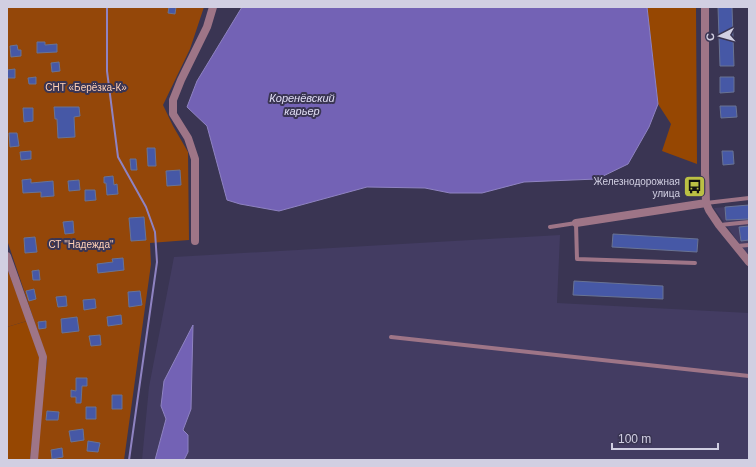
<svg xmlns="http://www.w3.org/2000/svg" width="756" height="467" viewBox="0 0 756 467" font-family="Helvetica,sans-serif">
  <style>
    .built { fill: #433c62 }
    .green { fill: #944709 }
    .forest { fill: #964702 }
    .water { fill: #7362b5; stroke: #8f83c2 }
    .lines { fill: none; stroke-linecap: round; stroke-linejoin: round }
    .stream { stroke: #8f83c2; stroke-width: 2 }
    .building { fill: #4658a6; stroke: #697394 }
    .lane { stroke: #9e7587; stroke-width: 4 }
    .street { stroke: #9e7587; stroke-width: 8 }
    .labels { text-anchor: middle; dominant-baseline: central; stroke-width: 4; stroke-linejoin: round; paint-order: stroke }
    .park-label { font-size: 10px; fill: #ffd1b7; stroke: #3a3553 }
    .poi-label { font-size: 10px; fill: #d1cfe2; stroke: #3a3553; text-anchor: end }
    .water-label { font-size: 11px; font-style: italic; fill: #e0ddf4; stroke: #3a3553 }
  </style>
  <rect width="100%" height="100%" fill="#3a3553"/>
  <path class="built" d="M749 205V257L714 208Z
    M560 235 557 303 749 313V460H142L149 387 174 257Z"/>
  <path class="green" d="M7 7H204L190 49 163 105 173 126 188 152 189 240 150 243 151 264 124 460H36L47 359 7 240Z
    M7 268 27 321 7 327Z"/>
  <path class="forest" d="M647 7H696L697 164 662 151 671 124 658 104Z
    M27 321 40 360 30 460H7V327Z"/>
  <path class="water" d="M242 7H647L658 104 649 127 628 164 597 179 524 182 482 193H450L425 188 367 187 279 211 240 204 227 200 207 126 187 107 197 81Z
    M193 325 191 409 183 430 188 435V452L184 460H155L166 419 161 406 164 381Z"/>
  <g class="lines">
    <path class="stream" d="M107 7V71L118 157 146 207 155 232 157 262 129 460"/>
  </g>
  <path class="building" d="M169 7H176L175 14 168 13Z
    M718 7H732L734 66H720Z
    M37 42H45V45L57 44V52L37 53Z
    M17 45 18 50H21V56L11 57 10 46Z
    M59 62 60 71 52 72 51 63Z
    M15 69V78H7V70Z
    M36 77V84H29L28 78Z
    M720 77H734V92L720 93Z
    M720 106H736L737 117 721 118Z
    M54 107H79L80 116 74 117 75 137 58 138 57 119H55Z
    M23 108H33V121L24 122Z
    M9 133H17L19 146 10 147Z
    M147 148H155L156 166H148Z
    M31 151V159L21 160 20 152Z
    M722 151H733L734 164 723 165Z
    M130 159H136L137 170H131Z
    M180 170 181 185 167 186 166 171Z
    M113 176 114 185 117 184 118 194 107 195 106 183H104V177Z
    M31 179V183L53 181 54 196 41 197V192L23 193 22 180Z
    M79 180 80 190 69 191 68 181Z
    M85 190H95L96 200 85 201Z
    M749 205V219L726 220 725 207Z
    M144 217 146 240 131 241 129 218Z
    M73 221 74 233 65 234 63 222Z
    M749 226V240L741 241 739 227Z
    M613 234 698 239 697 252 612 247Z
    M35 237 37 252 25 253 24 238Z
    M123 258 124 270 98 273 97 264 113 262 112 259Z
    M39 270 40 280H33L32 271Z
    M574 281 663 286V299L573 295Z
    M34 289 36 299 29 301 26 291Z
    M140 291 142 305 129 307 128 292Z
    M66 296 67 306 58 307 56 297Z
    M95 299 96 308 84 310 83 300Z
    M121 315 122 324 108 326 107 317Z
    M77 317 79 331 62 333 61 319Z
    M46 321V328L39 329 38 322Z
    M100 335 101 345 91 346 89 336Z
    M76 378H87V386H82L81 403H76V397H71V390L76 391Z
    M112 395H122V409H112Z
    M86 407H96V419H86Z
    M47 411 59 412 58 420H46Z
    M83 429 84 440 71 442 69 431Z
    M88 441 100 443 98 452 87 451Z
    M62 448 63 457 52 459 51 450Z"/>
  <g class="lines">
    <path class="lane" d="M706 203 749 198
      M720 225 749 222
      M550 227 576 223 577 259 695 263
      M737 246 749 245
      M391 337 749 376"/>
    <path class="street" d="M705 7V173L706 203 709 210 719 225 749 262
      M576 223 706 203
      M195 241V159L188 138 173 114V100L181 80 207 27 213 7
      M7 256 43 357 34 460"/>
  </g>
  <defs>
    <symbol id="bus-square" viewBox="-11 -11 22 22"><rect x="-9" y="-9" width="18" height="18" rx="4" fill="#bbc044" stroke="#3a3553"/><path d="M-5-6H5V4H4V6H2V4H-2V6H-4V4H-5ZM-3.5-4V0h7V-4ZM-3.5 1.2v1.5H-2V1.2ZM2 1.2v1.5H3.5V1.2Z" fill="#111"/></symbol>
  </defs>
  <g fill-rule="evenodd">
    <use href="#bus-square" x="682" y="174" width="25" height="25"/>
  </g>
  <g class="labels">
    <g class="park-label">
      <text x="86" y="87">СНТ «Берёзка-К»</text>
      <text x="81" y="244">СТ "Надежда"</text>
    </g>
    <g class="poi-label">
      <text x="680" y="181">Железнодорожная<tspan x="680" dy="12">улица</tspan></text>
    </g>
    <g class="water-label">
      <text x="302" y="98">Коренёвский<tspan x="302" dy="13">карьер</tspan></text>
    </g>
  </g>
  <rect width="756" height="467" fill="none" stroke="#d1cfe2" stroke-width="16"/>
  <g transform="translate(720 36) rotate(264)" stroke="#3a3553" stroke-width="3" paint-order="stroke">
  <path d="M0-3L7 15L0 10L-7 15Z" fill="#d1cfe2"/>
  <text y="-6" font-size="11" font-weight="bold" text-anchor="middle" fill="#d1cfe2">С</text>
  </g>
  <path d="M612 443v6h106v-6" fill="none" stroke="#d1cfe2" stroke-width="2"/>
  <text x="618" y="443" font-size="12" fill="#d1cfe2" stroke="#3a3553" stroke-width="3" paint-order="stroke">100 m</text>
</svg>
